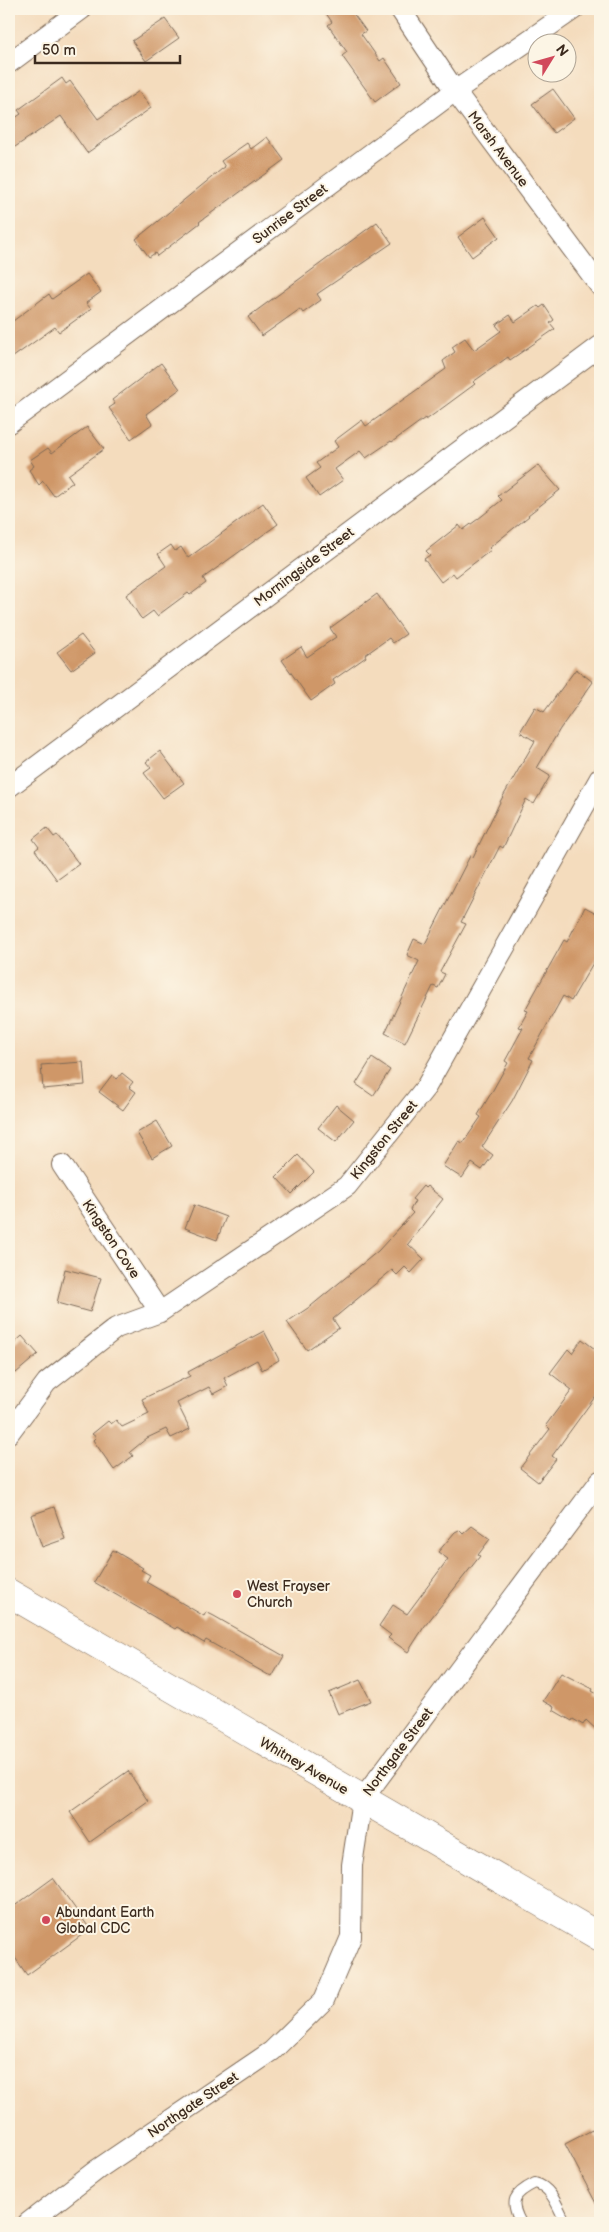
<svg xmlns="http://www.w3.org/2000/svg" width="609" height="2232" viewBox="0 0 609 2232" font-family="'Balsamiq Sans',sans-serif">
  <style>
    .building { fill: #cf9768 }
    .lines { fill: none; stroke-linecap: round; stroke-linejoin: round }
    .service-casing { stroke: #7c6856; stroke-width: 12 }
    .minor-casing { stroke: #7c6856; stroke-width: 22 }
    .secondary-casing { stroke: #7c6856; stroke-width: 29 }
    .service { stroke: #fff; stroke-width: 10 }
    .minor { stroke: #fff; stroke-width: 20 }
    .secondary { stroke: #fff; stroke-width: 28 }
    .poi-dot { fill: #d1495b; stroke: #fcf5e5; stroke-width: 2 }
    .labels { text-anchor: middle; dominant-baseline: central; stroke-width: 4; stroke-linejoin: round; paint-order: stroke }
    .street-label { font-size: 14px; fill: #3b2a1e; stroke: #fcf5e5 }
    .poi-label { font-size: 14px; fill: #3b2a1e; stroke: #fcf5e5; text-anchor: start }
  </style>
  <rect width="100%" height="100%" fill="#fcf5e5"/>
  <filter id="ink" filterUnits="userSpaceOnUse"><feTurbulence type="fractalNoise" baseFrequency=".02" numOctaves="2"/><feDisplacementMap in="SourceGraphic" scale="10" xChannelSelector="R" yChannelSelector="G"/><feConvolveMatrix kernelMatrix="1 2 1 2 8 2 1 2 1" color-interpolation-filters="sRGB"/></filter>
  <filter id="wash" filterUnits="userSpaceOnUse"><feTurbulence type="fractalNoise" baseFrequency=".0096" numOctaves="4" result="noise"/><feDisplacementMap in="SourceGraphic" scale="20" xChannelSelector="R" yChannelSelector="G"/><feGaussianBlur stdDeviation="1.12" result="paint"/><feColorMatrix in="noise" values="0 0 0 0 0 0 0 0 0 0 0 0 0 0 0 0 0 1.4 0 .05"/><feComposite in="paint" operator="in"/></filter>
  <g filter="url(#wash)">
    <rect width="100%" height="100%" fill="#f4dcbd"/>
    <g id="blocks">
      <path class="building" d="M323 9H350L366 31 361 34 380 61 384 58 401 83 375 102 342 56 347 52 328 25 332 22Z
        M165 19 179 38 146 61 132 41Z
        M62 78 66 84 70 81 98 119 139 91 151 108 87 153 61 116 9 151V122L21 114 18 110Z
        M553 89 574 118 554 133 532 104Z
        M267 137 284 160 199 222 200 223 157 256 155 253 149 257 136 239 222 169 225 167 221 161 247 143 251 149Z
        M485 217 499 237 472 257 458 237Z
        M377 222 392 243 317 294 321 300 303 313 300 309 262 336 248 317Z
        M87 274 101 292 86 303 91 309 59 332 55 327 9 360V324L49 294 52 299Z
        M544 305 554 320 550 323 555 329 510 360 508 357 473 382 475 384 437 412 426 420 425 418 392 442 391 441 366 458 360 451 335 469 343 480 319 497 306 478 320 468 316 463 338 447 334 441 362 420 366 426 446 369 443 361 455 352 452 347 465 338 474 350 501 331 496 325 510 315 515 322 538 306 540 308Z
        M161 363 180 389 146 414 152 424 131 439 109 408 115 404 112 400Z
        M87 427 104 449 68 475 73 482 54 496 43 481 39 485 29 470 34 466 30 460 48 448 52 453Z
        M538 465 560 490 528 515 529 516 489 548 491 550 456 577 453 573 441 582 424 559 430 555 426 551 459 525 463 530 478 519 502 500 498 496Z
        M263 503 278 524 203 578 206 583 190 595 188 593 157 616 153 611 142 619 140 617 126 595 166 566 158 554 171 545 175 551 181 547 188 558Z
        M377 594 406 634 393 643 389 638 365 655 366 657 333 680 335 684 311 701 282 660 301 647 307 657 336 637 330 628Z
        M81 635 95 653 71 670 57 652Z
        M576 669 593 682 560 729 537 768 550 776 534 804 526 799 503 848 500 846 461 922 466 924 440 972 445 974 438 988 433 986 405 1043 385 1033 419 961 407 955 414 939 425 944 470 856 473 857 501 800 535 741 520 732 535 707 544 712Z
        M160 751 184 783 163 798 144 773 151 768 146 762Z
        M47 828 54 837 57 835 79 864 57 880 35 850 39 847 33 839Z
        M585 907 600 915V951L571 1001 563 996 529 1058 533 1060 512 1101 482 1147 493 1155 482 1170 472 1163 462 1178 443 1166 459 1141 463 1143 481 1117 478 1115 493 1090 508 1063 505 1061 523 1028 519 1027 528 1011 525 1010 564 940 567 942Z
        M372 1058 390 1070 373 1096 356 1084Z
        M83 1062 85 1085 43 1089 41 1065Z
        M122 1073 133 1082 129 1087 136 1092 123 1110 99 1092 112 1075 117 1079Z
        M336 1105 354 1120 336 1142 318 1128Z
        M157 1121 172 1146 152 1158 137 1133Z
        M298 1155 314 1172 292 1194 276 1177Z
        M423 1186 425 1188 427 1186 443 1199 408 1244 424 1259 411 1273 405 1267 397 1275 392 1270 333 1319 339 1328 307 1350 287 1322 311 1306 378 1251 413 1213 410 1210 415 1201 412 1199Z
        M194 1205 226 1217 217 1240 185 1228Z
        M65 1269 101 1278 90 1312 57 1303Z
        M264 1331 279 1360 262 1370 257 1360 224 1378 228 1386 213 1394 209 1387 177 1403 190 1429 171 1438 166 1429 147 1438 130 1452 133 1456 114 1470 93 1440 96 1437 92 1434 108 1421 111 1424 116 1420 122 1427 149 1414 142 1399 190 1376 188 1372Z
        M22 1336 38 1354 16 1373 9 1364V1348Z
        M582 1339 600 1353V1390L552 1456 556 1459 538 1482 520 1468 550 1429 546 1425 572 1390 550 1373 568 1349 572 1353Z
        M54 1507 65 1539 42 1547 31 1515Z
        M472 1526 490 1539 478 1555 480 1556 424 1627 408 1652 388 1638 391 1635 379 1626 393 1605 407 1614 448 1559 438 1552 455 1532 459 1530 463 1534Z
        M113 1550 143 1568 141 1570 150 1575 146 1582 170 1596 204 1616 206 1612 214 1616 284 1656 272 1677 206 1640 204 1643 177 1627 175 1629 94 1582Z
        M561 1673 593 1689 592 1691 600 1696V1733L586 1720 583 1725 573 1719 572 1721 553 1710 554 1707 543 1701Z
        M360 1680 371 1701 338 1714 329 1693Z
        M128 1771 148 1801 90 1842 70 1812Z
        M53 1878 90 1929 27 1975 9 1949V1910Z
        M592 2130 600 2144V2211L565 2144Z"/>
    </g>
  </g>
  <g filter="url(#ink)">
    <use href="#blocks" fill-opacity="0" stroke="#7c6856" stroke-width="1"/>
    <g class="lines">
      <defs>
        <path id="service" d="M521 2223C509 2201 513 2194 535 2183 552 2187 558 2208 566 2223"/>
        <path id="minor" d="M400 9 455 91 600 286
          M9 63 82 9
          M9 423 455 91 574 9
          M9 787 600 346
          M62 1165 160 1312
          M9 1433 47 1382 116 1328 160 1312 347 1186 426 1087 600 778
          M28 2223 98 2169 272 2051 324 2000 351 1937 352 1865 362 1800 600 1481"/>
        <path id="secondary" d="M9 1593 600 1937"/>
      </defs>
      <use href="#service" class="service-casing"/>
      <use href="#minor" class="minor-casing"/>
      <use href="#secondary" class="secondary-casing"/>
      <use href="#service" class="service"/>
      <use href="#minor" class="minor"/>
      <use href="#secondary" class="secondary"/>
    </g>
  </g>
  <g class="poi-dot">
    <circle cx="237" cy="1594" r="5"/>
    <circle cx="46" cy="1920" r="5"/>
  </g>
  <g class="labels">
    <g class="street-label">
      <text transform="translate(498 149) rotate(53)">Marsh Avenue</text>
      <text transform="translate(290 214) rotate(-37)">Sunrise Street</text>
      <text transform="translate(304 567) rotate(-37)">Morningside Street</text>
      <text transform="translate(384 1140) rotate(-51)">Kingston Street</text>
      <text transform="translate(111 1239) rotate(56)">Kingston Cove</text>
      <text transform="translate(398 1752) rotate(-53)">Northgate Street</text>
      <text transform="translate(304 1766) rotate(30)">Whitney Avenue</text>
      <text transform="translate(193 2105) rotate(-34)">Northgate Street</text>
    </g>
    <g class="poi-label">
      <text x="247" y="1586">West Frayser<tspan x="247" dy="16">Church</tspan></text>
      <text x="56" y="1912">Abundant Earth<tspan x="56" dy="16">Global CDC</tspan></text>
    </g>
  </g>
  <rect width="609" height="2232" fill="none" stroke="#fcf5e5" stroke-width="30"/>
  <g transform="translate(552 58) rotate(53)"><circle r="24" fill="#fcf5e5" stroke="#afa495"/>
  <path d="M0-4L9 19L0 12L-9 19Z" fill="#d1495b"/>
  <text y="-8" font-size="14" font-weight="bold" text-anchor="middle" fill="#3b2a1e">N</text>
  </g>
  <path d="M35 55v8h145v-8" fill="none" stroke="#3b2a1e" stroke-width="2.5"/>
  <text x="42" y="55" font-size="15" fill="#3b2a1e" stroke="#fcf5e5" stroke-width="4" paint-order="stroke">50 m</text>
</svg>
